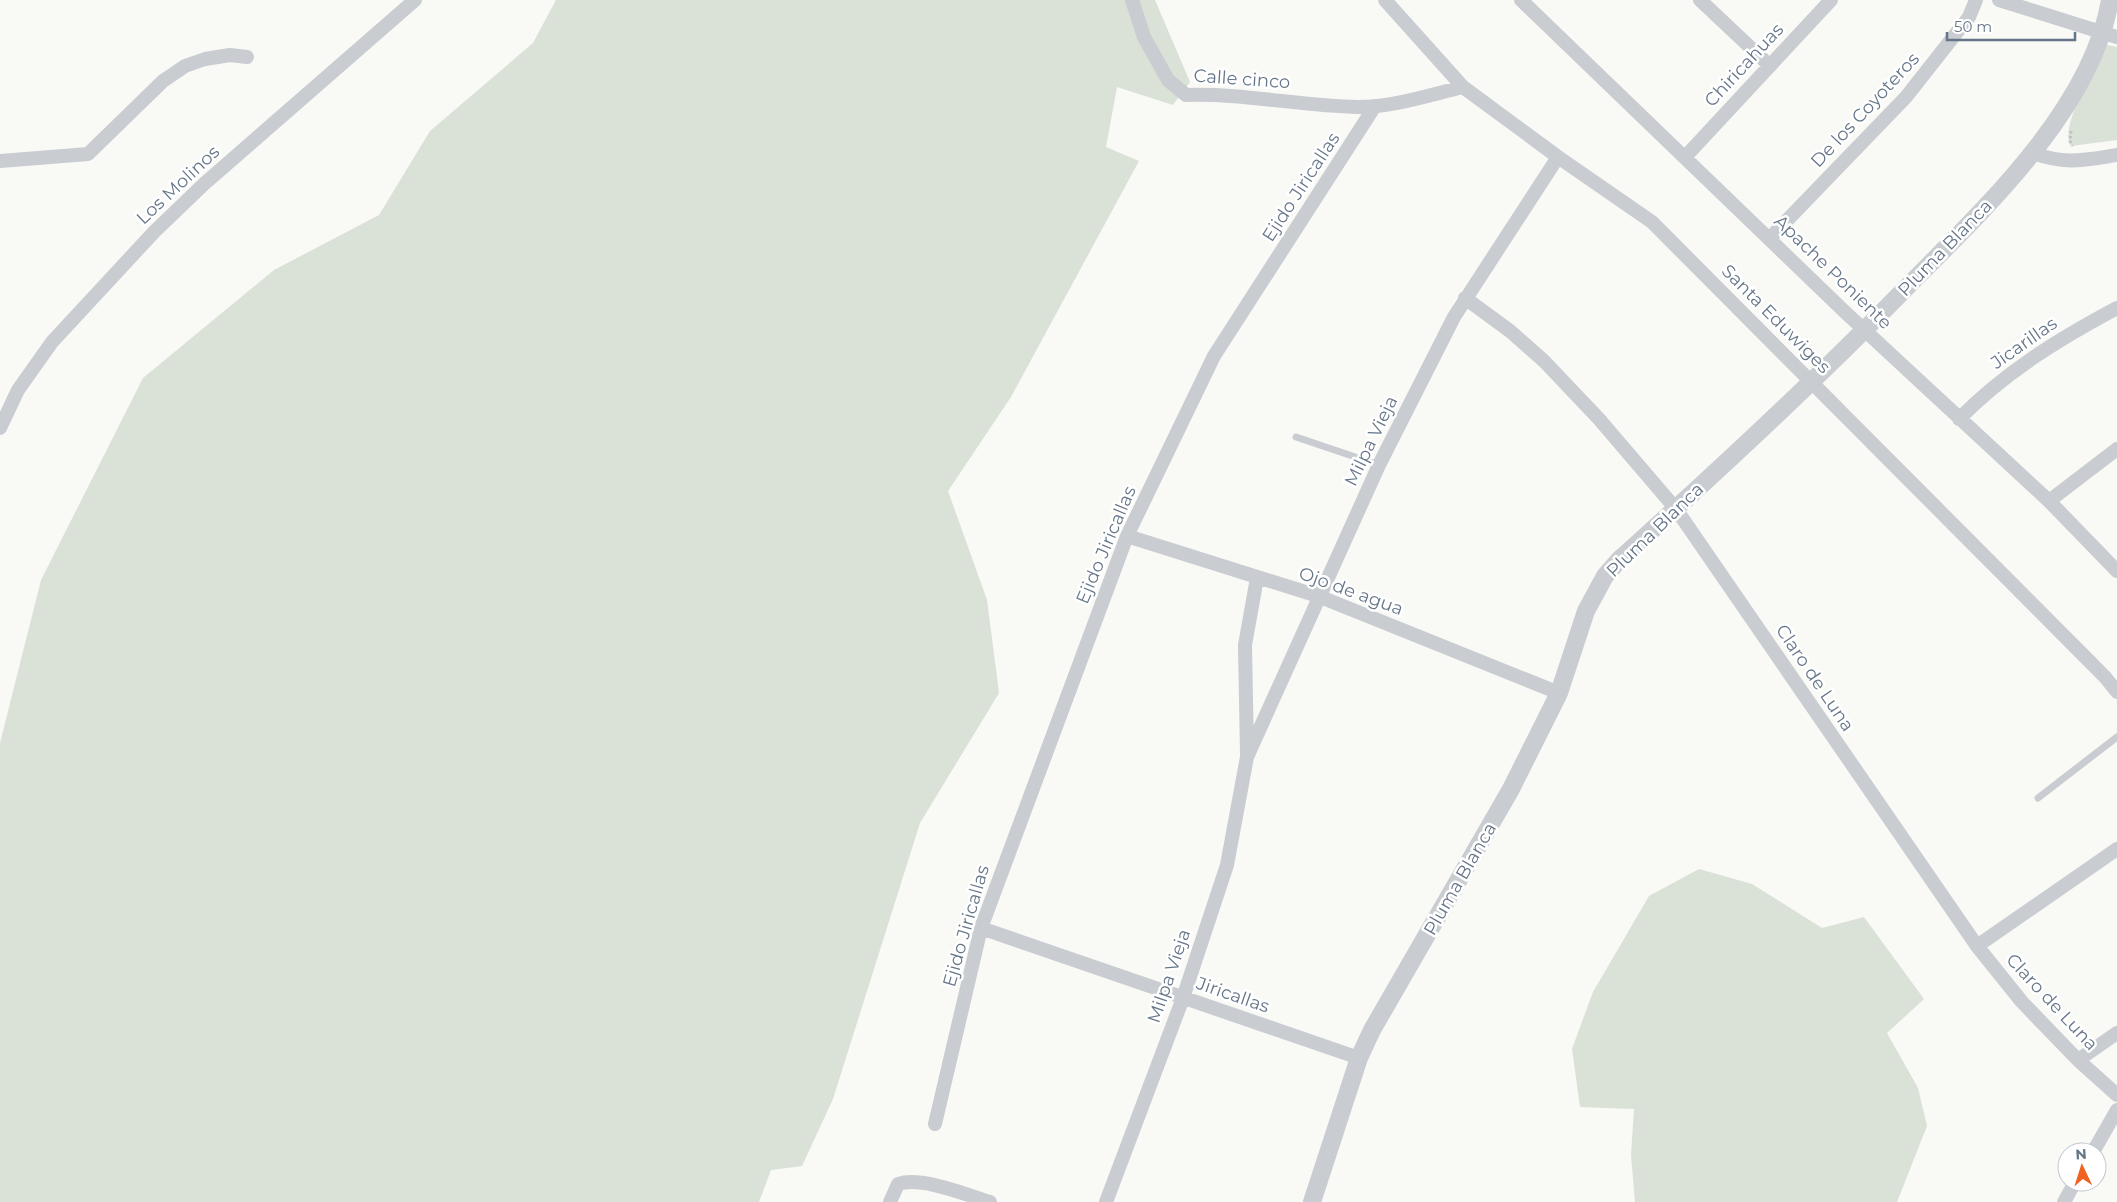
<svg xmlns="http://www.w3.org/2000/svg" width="2117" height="1202" viewBox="0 0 2117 1202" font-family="Montserrat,sans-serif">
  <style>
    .green { fill: #dae1d7 }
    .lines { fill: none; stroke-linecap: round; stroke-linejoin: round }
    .path { stroke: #c0c3c5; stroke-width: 3; stroke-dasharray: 2.5 2.5; stroke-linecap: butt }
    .service { stroke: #c9ccd0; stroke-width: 7 }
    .minor { stroke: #c9ccd0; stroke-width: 14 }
    .tertiary { stroke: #c9ccd0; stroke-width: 18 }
    .labels { text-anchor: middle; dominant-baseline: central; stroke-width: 5; stroke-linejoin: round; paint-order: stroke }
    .street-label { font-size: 18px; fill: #667689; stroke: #fff }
  </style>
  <rect width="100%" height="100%" fill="#f9f9f6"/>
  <path class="green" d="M556 0H1155L1190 82 1173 105 1117 87 1106 147 1139 161 1011 397 948 491 987 600 999 693 920 823 833 1099 802 1166 771 1170 759 1202H0V743L41 580 143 378 274 270 379 215 430 131 533 43Z
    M2108 45 2117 47V140L2071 146C2058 129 2096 66 2104 47Z
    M1699 869 1752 884 1822 928 1864 917 1924 999 1887 1033 1918 1088 1927 1126 1897 1202H1635L1631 1155 1634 1109 1580 1107 1572 1049 1593 992 1649 896Z"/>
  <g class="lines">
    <path class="path" d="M2071 131 2070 141 2073 146"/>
    <path class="service" d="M1296 437 1379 465
      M2038 798 2117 737"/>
    <path class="minor" d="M1132 0 1144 37 1168 80 1186 95C1244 93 1300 106 1358 107 1393 107 1429 95 1463 87
      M1385 0 1463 87 1558 157 1652 222 2105 677 2117 692
      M1521 0 1845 312 2049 501 2117 571
      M1700 0 1769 65
      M1999 0 2117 37
      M2033 153C2065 165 2084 160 2117 155
      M1686 156 1831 0
      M0 161 88 154 163 81 185 66 205 59 230 55 247 57
      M1770 238 1906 97 1969 17 1976 0
      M1465 298 1510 331 1544 361 1599 419 1676 509 1977 946 2022 1002 2078 1060 2117 1095
      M1959 419C2005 372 2059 339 2117 308
      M0 428 18 390 52 342 154 232 204 184 415 0
      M2049 501 2117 449
      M1127 536 1318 596 1559 693
      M1247 754 1245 645 1257 578
      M981 928 1359 1058
      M1977 946 2117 849
      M2078 1060 2117 1033
      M935 1124 981 928 1127 536 1214 356 1375 106
      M2093 1152 2117 1110
      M890 1202 898 1184C921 1176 967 1195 990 1202
      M1106 1202 1183 998 1227 865 1247 757 1379 465 1454 317 1558 157
      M2064 1202 2075 1182"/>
    <path class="tertiary" d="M1312 1202 1359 1058 1372 1030 1511 789 1559 693 1586 611 1605 576 1619 560C1717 472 1813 383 1905 289 1980 213 2092 110 2110 0"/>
  </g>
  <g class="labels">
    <g class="street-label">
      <text transform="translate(1744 65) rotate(-47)">Chiricahuas</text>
      <text transform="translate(1242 79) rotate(4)">Calle cinco</text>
      <text transform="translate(1865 110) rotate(-47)">De los Coyoteros</text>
      <text transform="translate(178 185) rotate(-43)">Los Molinos</text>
      <text transform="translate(1301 187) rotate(-57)">Ejido Jiricallas</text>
      <text transform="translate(1945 248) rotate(-46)">Pluma Blanca</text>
      <text transform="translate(1833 272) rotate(44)">Apache Poniente</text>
      <text transform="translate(1776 319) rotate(45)">Santa Eduwiges</text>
      <text transform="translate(2024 343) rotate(-35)">Jicarillas</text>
      <text transform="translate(1371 441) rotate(-64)">Milpa Vieja</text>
      <text transform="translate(1655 530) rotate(-44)">Pluma Blanca</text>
      <text transform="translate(1106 545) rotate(-67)">Ejido Jiricallas</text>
      <text transform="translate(1351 591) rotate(20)">Ojo de agua</text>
      <text transform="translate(1815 678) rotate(56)">Claro de Luna</text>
      <text transform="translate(1460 879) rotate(-60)">Pluma Blanca</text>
      <text transform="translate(966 926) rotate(-74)">Ejido Jiricallas</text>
      <text transform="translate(1169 976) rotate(-71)">Milpa Vieja</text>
      <text transform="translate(1233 995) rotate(19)">Jiricallas</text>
      <text transform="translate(2052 1002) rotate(47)">Claro de Luna</text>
    </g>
  </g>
  <g transform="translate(2082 1167) rotate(356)"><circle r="24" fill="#ffffff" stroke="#c2c8d0"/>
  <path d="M0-4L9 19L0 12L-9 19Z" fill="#ef6221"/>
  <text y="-8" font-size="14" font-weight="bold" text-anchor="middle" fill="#667689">N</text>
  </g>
  <path d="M1947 32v8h128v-8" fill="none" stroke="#667689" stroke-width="2.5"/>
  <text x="1954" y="32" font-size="15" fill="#667689" stroke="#ffffff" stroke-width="4" paint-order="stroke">50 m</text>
</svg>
